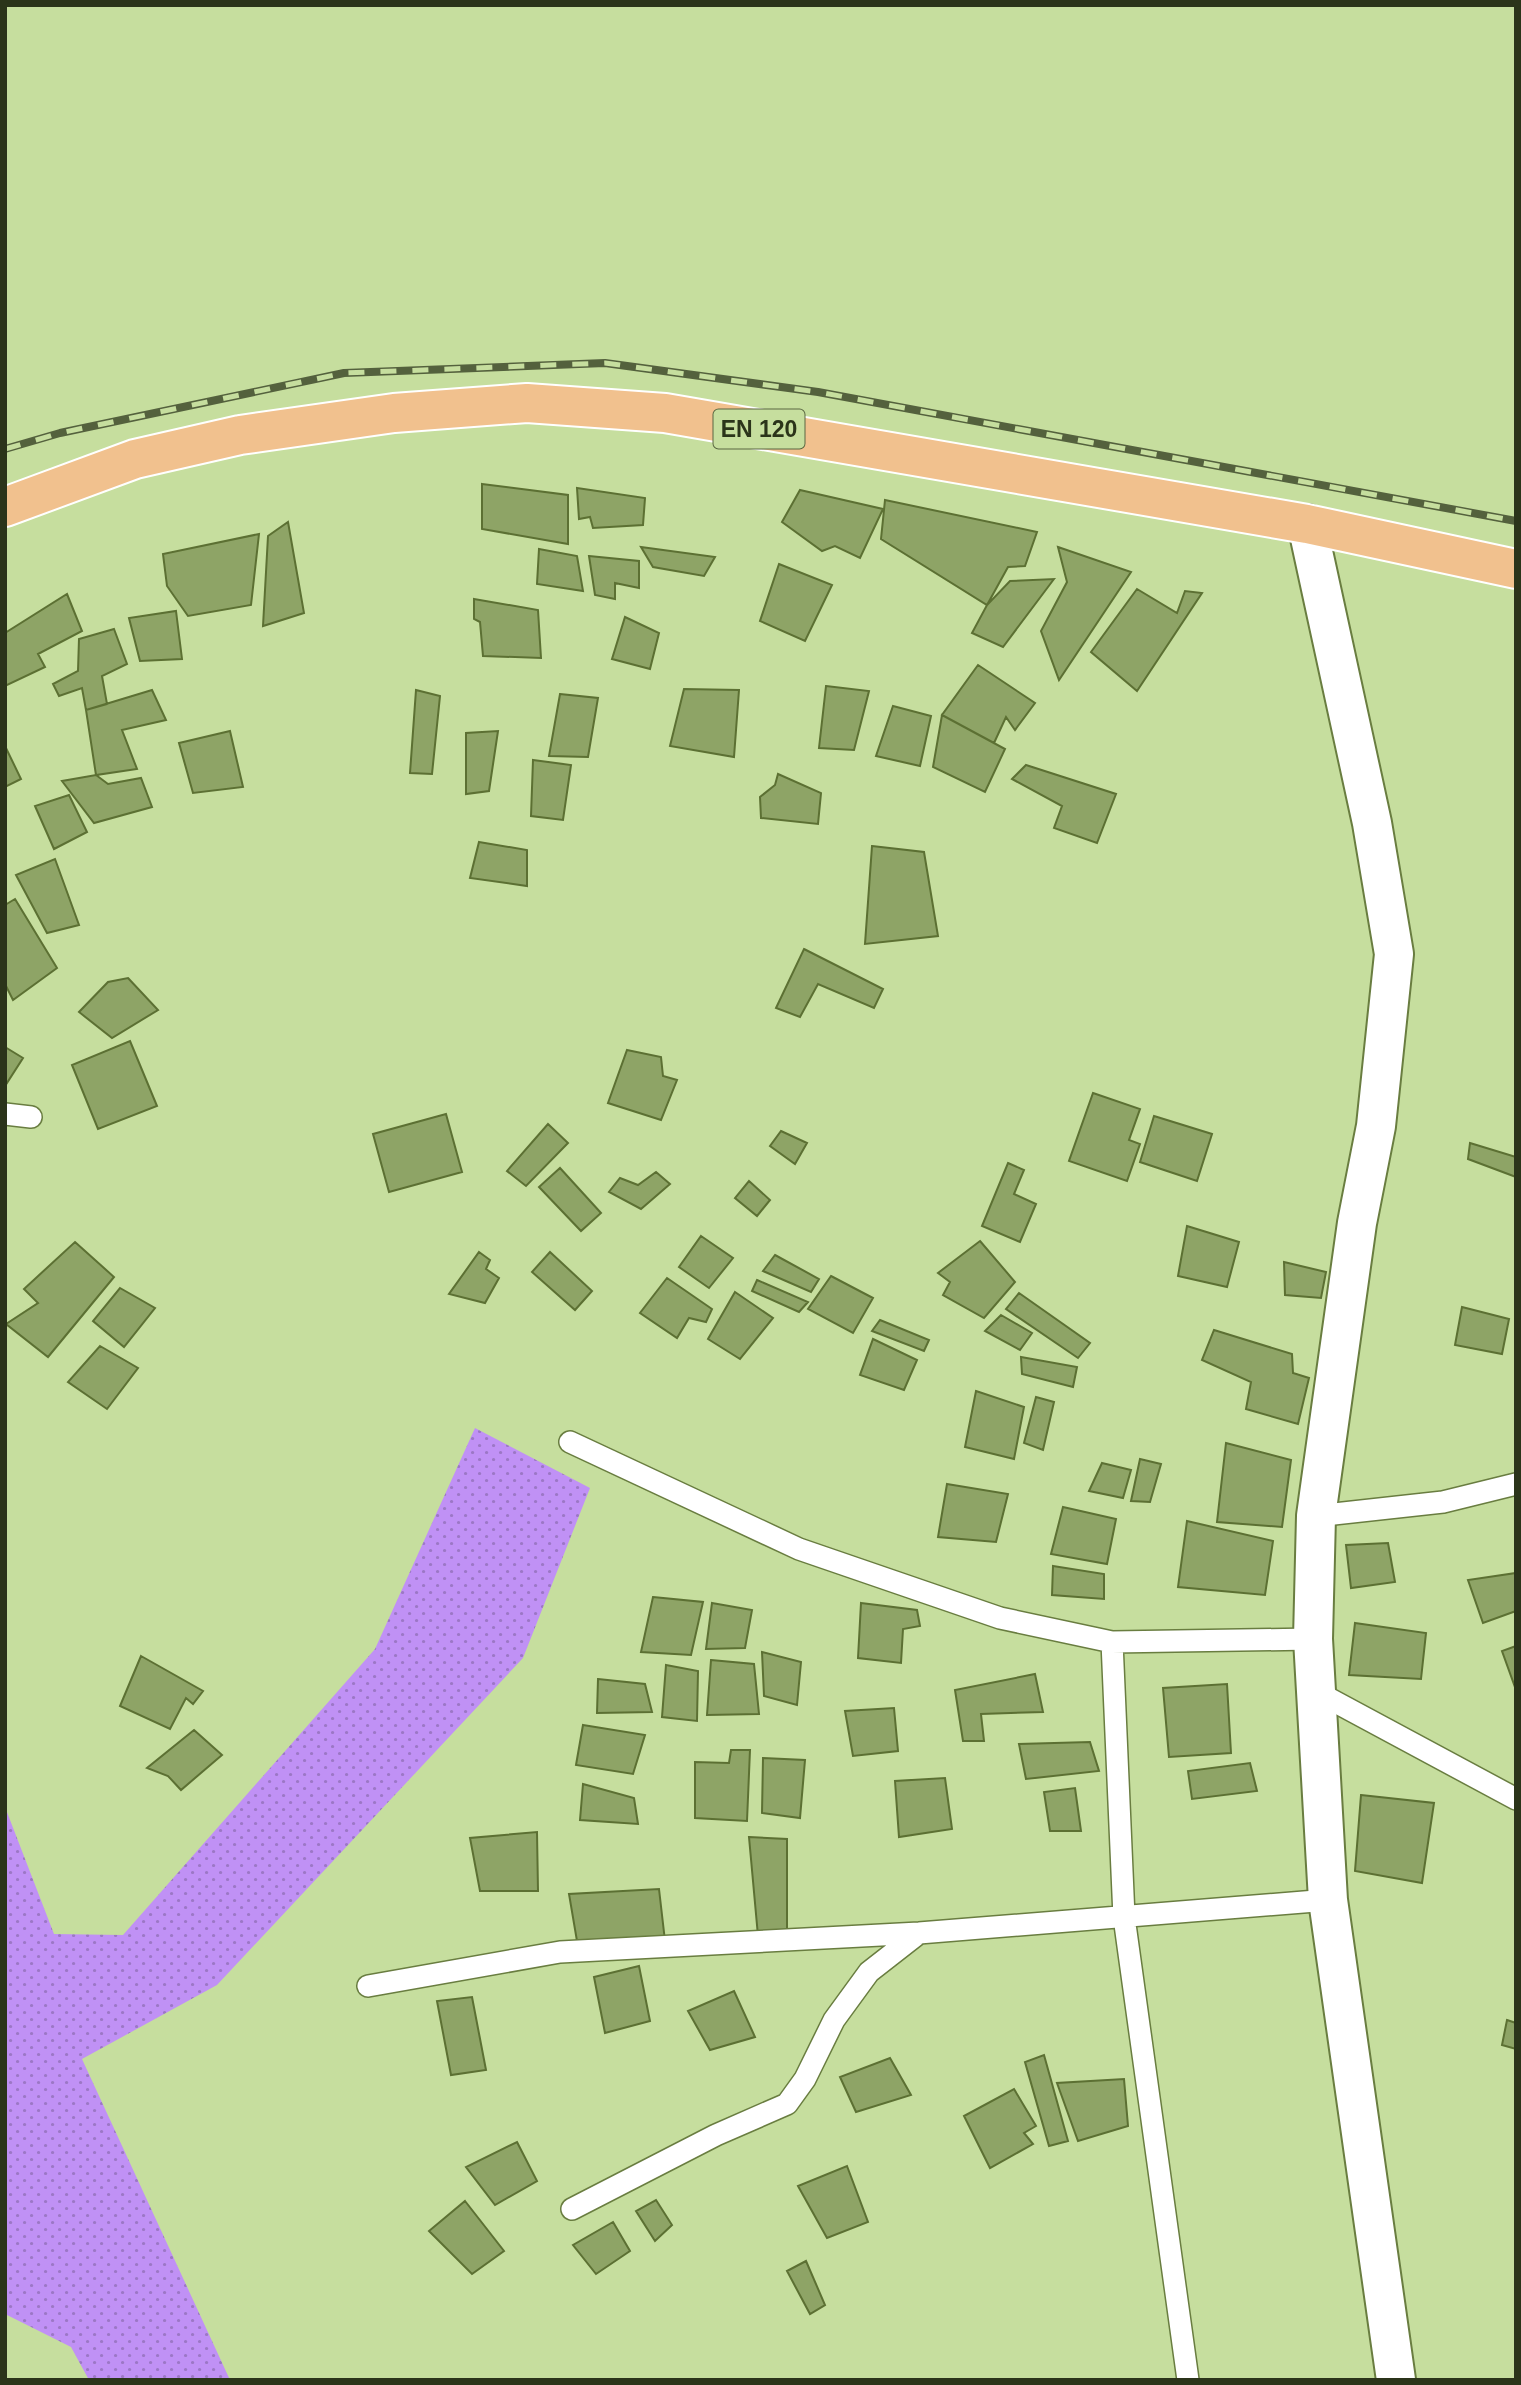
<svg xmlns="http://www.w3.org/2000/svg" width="1521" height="2385" viewBox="0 0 1521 2385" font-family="Arial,sans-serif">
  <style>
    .grass { fill: url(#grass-dots) }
    .building { fill: #8ea466; stroke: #5c7033; stroke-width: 2 }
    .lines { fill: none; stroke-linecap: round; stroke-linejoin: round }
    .lane-casing { stroke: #697d40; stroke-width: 24 }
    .street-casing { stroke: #697d40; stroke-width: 42 }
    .primary-casing { stroke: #fff; stroke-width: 42 }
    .lane { stroke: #fff; stroke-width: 21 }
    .street { stroke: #fff; stroke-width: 38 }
    .primary { stroke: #f1c18e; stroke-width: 38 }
    .rail-casing { stroke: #54613d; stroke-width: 8 }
    .rail { stroke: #c6de9e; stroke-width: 5; stroke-dasharray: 16; stroke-linecap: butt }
    .labels { text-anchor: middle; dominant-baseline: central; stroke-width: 5; stroke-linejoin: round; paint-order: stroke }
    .shield { fill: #c6de9e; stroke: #5a6742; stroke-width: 2 }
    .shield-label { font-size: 23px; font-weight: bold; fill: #2b341a }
  </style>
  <defs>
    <pattern id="grass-dots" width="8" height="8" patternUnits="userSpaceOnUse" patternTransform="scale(1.75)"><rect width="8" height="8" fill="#c091f5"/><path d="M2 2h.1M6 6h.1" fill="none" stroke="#9c77c6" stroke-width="1.8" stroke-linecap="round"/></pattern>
  </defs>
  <rect width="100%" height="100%" fill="#c6de9e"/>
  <path class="grass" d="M475 1428 590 1488 523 1658 217 1985 82 2059 230 2380H89L71 2347 5 2314V1807L54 1934 123 1935 375 1649Z"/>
  <path class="building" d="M482 484 568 495V544L482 529Z
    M577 488 645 498 643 525 593 528 590 517 579 519Z
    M800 490 883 509 860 558 835 546 822 551 782 522Z
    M885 500 1037 532 1025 566 1008 567 987 605 881 539Z
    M288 522 304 613 263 626 268 536Z
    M259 534 251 605 188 616 167 586 163 554Z
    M641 547 715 557 704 576 653 567Z
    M1058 547 1131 572 1059 680 1041 631 1067 582Z
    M539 549 577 556 583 591 537 584Z
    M589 556 639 561V588L615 583V599L595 595Z
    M779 564 832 585 805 641 760 621Z
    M1054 579 1003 647 972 633 987 605 1010 581Z
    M1137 589 1177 613 1185 591 1202 593 1137 691 1091 652Z
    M67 594 82 631 38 654 45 667 5 686V633Z
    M474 599 538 610 541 658 483 656 480 622 474 619Z
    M176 611 182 659 140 661 129 618Z
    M625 617 659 633 650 669 612 659Z
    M114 629 127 664 102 676 107 704 86 710 82 688 59 696 53 684 78 671 79 639Z
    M978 665 1035 703 1015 730 1006 717 994 743 942 715Z
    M826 686 869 691 854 750 819 748Z
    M684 689 739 690 734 757 670 746Z
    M152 690 166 720 122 730 137 769 96 775 86 710Z
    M416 690 440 696 432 774 410 773Z
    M560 694 598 698 588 757 549 756Z
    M893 706 931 716 920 766 876 756Z
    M942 715 1005 749 985 792 933 767Z
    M230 731 243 787 193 793 179 743Z
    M498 731 489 791 466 794V733Z
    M5 746 21 779 5 787Z
    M533 760 571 765 563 820 531 816Z
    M1026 765 1116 794 1097 843 1054 828 1062 806 1012 779Z
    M778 774 821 793 818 824 761 818 760 797 775 785Z
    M96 775 108 784 141 778 152 807 94 823 62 781Z
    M69 795 87 832 54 849 35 806Z
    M479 842 527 850V886L470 878Z
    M872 846 924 852 938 936 865 944Z
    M55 859 79 925 47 933 16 875Z
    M15 899 57 968 13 1000 5 984V905Z
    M804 949 883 989 874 1008 818 984 800 1017 776 1008Z
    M128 978 158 1010 112 1038 79 1012 108 982Z
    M130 1041 157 1106 98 1129 72 1065Z
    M5 1047 23 1058 5 1086Z
    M627 1050 661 1057 663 1076 677 1080 661 1120 608 1103Z
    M1093 1093 1140 1109 1129 1140 1140 1144 1127 1181 1069 1161Z
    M446 1114 462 1172 389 1192 373 1134Z
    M1154 1116 1212 1134 1197 1181 1140 1162Z
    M548 1124 568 1143 526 1186 507 1171Z
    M781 1131 807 1143 795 1164 770 1146Z
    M1470 1143 1516 1157V1177L1468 1159Z
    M1008 1163 1024 1170 1014 1194 1036 1204 1020 1242 982 1226Z
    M560 1168 601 1213 581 1231 539 1187Z
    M656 1172 670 1184 641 1209 609 1192 620 1178 638 1185Z
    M749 1181 770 1200 757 1216 735 1198Z
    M1187 1226 1239 1242 1227 1287 1178 1276Z
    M701 1236 733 1258 709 1288 679 1267Z
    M980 1241 1015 1282 984 1318 943 1295 950 1282 938 1273Z
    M75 1242 114 1277 48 1357 6 1324 38 1303 24 1289Z
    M479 1252 490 1260 486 1269 499 1278 485 1303 449 1294Z
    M550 1252 592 1291 575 1310 532 1272Z
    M775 1255 819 1279 811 1292 763 1271Z
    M1284 1262 1326 1272 1321 1298 1285 1295Z
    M831 1276 873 1298 853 1333 808 1309Z
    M667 1278 712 1309 706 1322 689 1318 677 1338 640 1313Z
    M757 1280 808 1302 799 1312 752 1291Z
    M120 1288 155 1308 124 1347 93 1321Z
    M735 1292 773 1318 740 1359 708 1339Z
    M1019 1293 1090 1343 1078 1358 1006 1309Z
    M1462 1307 1509 1319 1502 1354 1455 1345Z
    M1001 1315 1032 1333 1020 1350 985 1331Z
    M880 1320 929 1340 924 1351 872 1331Z
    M1214 1330 1292 1354 1293 1373 1309 1378 1298 1424 1246 1409 1251 1382 1202 1360Z
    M873 1339 917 1360 904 1390 860 1375Z
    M100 1346 138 1368 107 1409 68 1382Z
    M1021 1357 1077 1367 1073 1387 1022 1374Z
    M976 1391 1024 1407 1014 1459 965 1447Z
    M1036 1397 1054 1402 1043 1450 1024 1443Z
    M1226 1443 1291 1460 1282 1527 1217 1522Z
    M1140 1459 1161 1464 1150 1502 1131 1501Z
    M1102 1463 1131 1470 1123 1498 1089 1491Z
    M947 1484 1008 1494 996 1542 938 1537Z
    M1063 1507 1116 1519 1107 1564 1051 1554Z
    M1187 1521 1273 1541 1265 1595 1178 1587Z
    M1388 1543 1395 1582 1351 1588 1346 1545Z
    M1053 1566 1104 1574V1599L1052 1595Z
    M1516 1573V1611L1483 1623 1468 1580Z
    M653 1597 703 1602 691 1655 641 1652Z
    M712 1603 752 1610 745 1648 706 1649Z
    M861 1603 917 1610 920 1626 903 1629 901 1663 858 1658Z
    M1355 1623 1426 1633 1421 1679 1349 1675Z
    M1516 1646V1690L1502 1651Z
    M762 1652 801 1662 797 1705 764 1696Z
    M141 1656 203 1691 193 1704 186 1698 170 1729 120 1706Z
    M711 1660 754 1664 759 1714 707 1715Z
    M666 1665 698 1671 697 1721 662 1717Z
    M1035 1674 1043 1712 981 1714 984 1741H963L955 1690Z
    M598 1679 645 1684 652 1712 597 1713Z
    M1227 1684 1231 1753 1169 1757 1163 1688Z
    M894 1708 898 1751 853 1756 845 1711Z
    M583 1725 645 1735 633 1774 576 1765Z
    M194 1730 222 1755 181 1790 168 1776 147 1768Z
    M1090 1742 1099 1771 1026 1779 1019 1744Z
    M731 1750H750L747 1821 695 1818V1762L729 1763Z
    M763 1758 805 1760 800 1818 762 1813Z
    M1250 1763 1257 1791 1192 1799 1188 1771Z
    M945 1778 952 1829 899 1837 895 1781Z
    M583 1784 634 1798 638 1824 580 1820Z
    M1075 1788 1081 1831H1050L1044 1792Z
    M1361 1795 1434 1803 1422 1883 1355 1871Z
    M537 1832 538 1891H480L470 1838Z
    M749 1837 787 1839V1936H758Z
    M659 1889 665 1941 578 1947 569 1894Z
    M639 1966 650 2021 605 2033 594 1977Z
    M734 1991 755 2037 710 2050 688 2011Z
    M472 1997 486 2070 451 2075 437 2001Z
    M1507 2020 1516 2023V2049L1502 2045Z
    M1044 2055 1068 2141 1049 2146 1025 2062Z
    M890 2058 911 2095 856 2112 840 2077Z
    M1124 2079 1128 2126 1078 2141 1057 2083Z
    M1014 2089 1036 2126 1024 2133 1033 2144 990 2168 964 2116Z
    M517 2142 537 2181 495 2205 466 2167Z
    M847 2166 868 2222 827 2238 798 2186Z
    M656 2200 672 2225 655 2241 636 2211Z
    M465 2201 504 2251 472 2274 429 2231Z
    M613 2222 630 2251 596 2274 573 2245Z
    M806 2261 825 2305 810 2314 787 2271Z"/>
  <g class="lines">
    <defs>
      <path id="lane" d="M5 1114 31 1117
        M570 1442 799 1549 1000 1618 1112 1642 1313 1639
        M1316 1516 1443 1502 1516 1484
        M1112 1642 1124 1917 1188 2380
        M1315 1691 1516 1799
        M368 1986 560 1952 919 1933 1328 1900
        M572 2209 716 2135 787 2104 805 2079 834 2020 869 1972 919 1933"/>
      <path id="street" d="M1307 524 1372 823 1394 954 1376 1126 1357 1223 1316 1516 1313 1639 1328 1900 1396 2380"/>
      <path id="primary" d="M5 507 135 459 240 435 394 413 527 403 665 413 1307 524 1516 569"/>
    </defs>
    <use href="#lane" class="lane-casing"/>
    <use href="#street" class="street-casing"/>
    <use href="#primary" class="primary-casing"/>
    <use href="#lane" class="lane"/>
    <use href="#street" class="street"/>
    <use href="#primary" class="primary"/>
    <defs>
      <path id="rail" d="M5 449 60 433 344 373 605 363 818 392 1516 521"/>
    </defs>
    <use href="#rail" class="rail-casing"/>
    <use href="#rail" class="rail"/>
  </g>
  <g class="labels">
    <rect class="shield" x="713.5" y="409.5" width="91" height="39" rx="5"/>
    <g class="shield-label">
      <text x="759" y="429">EN 120</text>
    </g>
  </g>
  <rect width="1521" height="2385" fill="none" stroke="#2b341a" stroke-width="14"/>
</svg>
